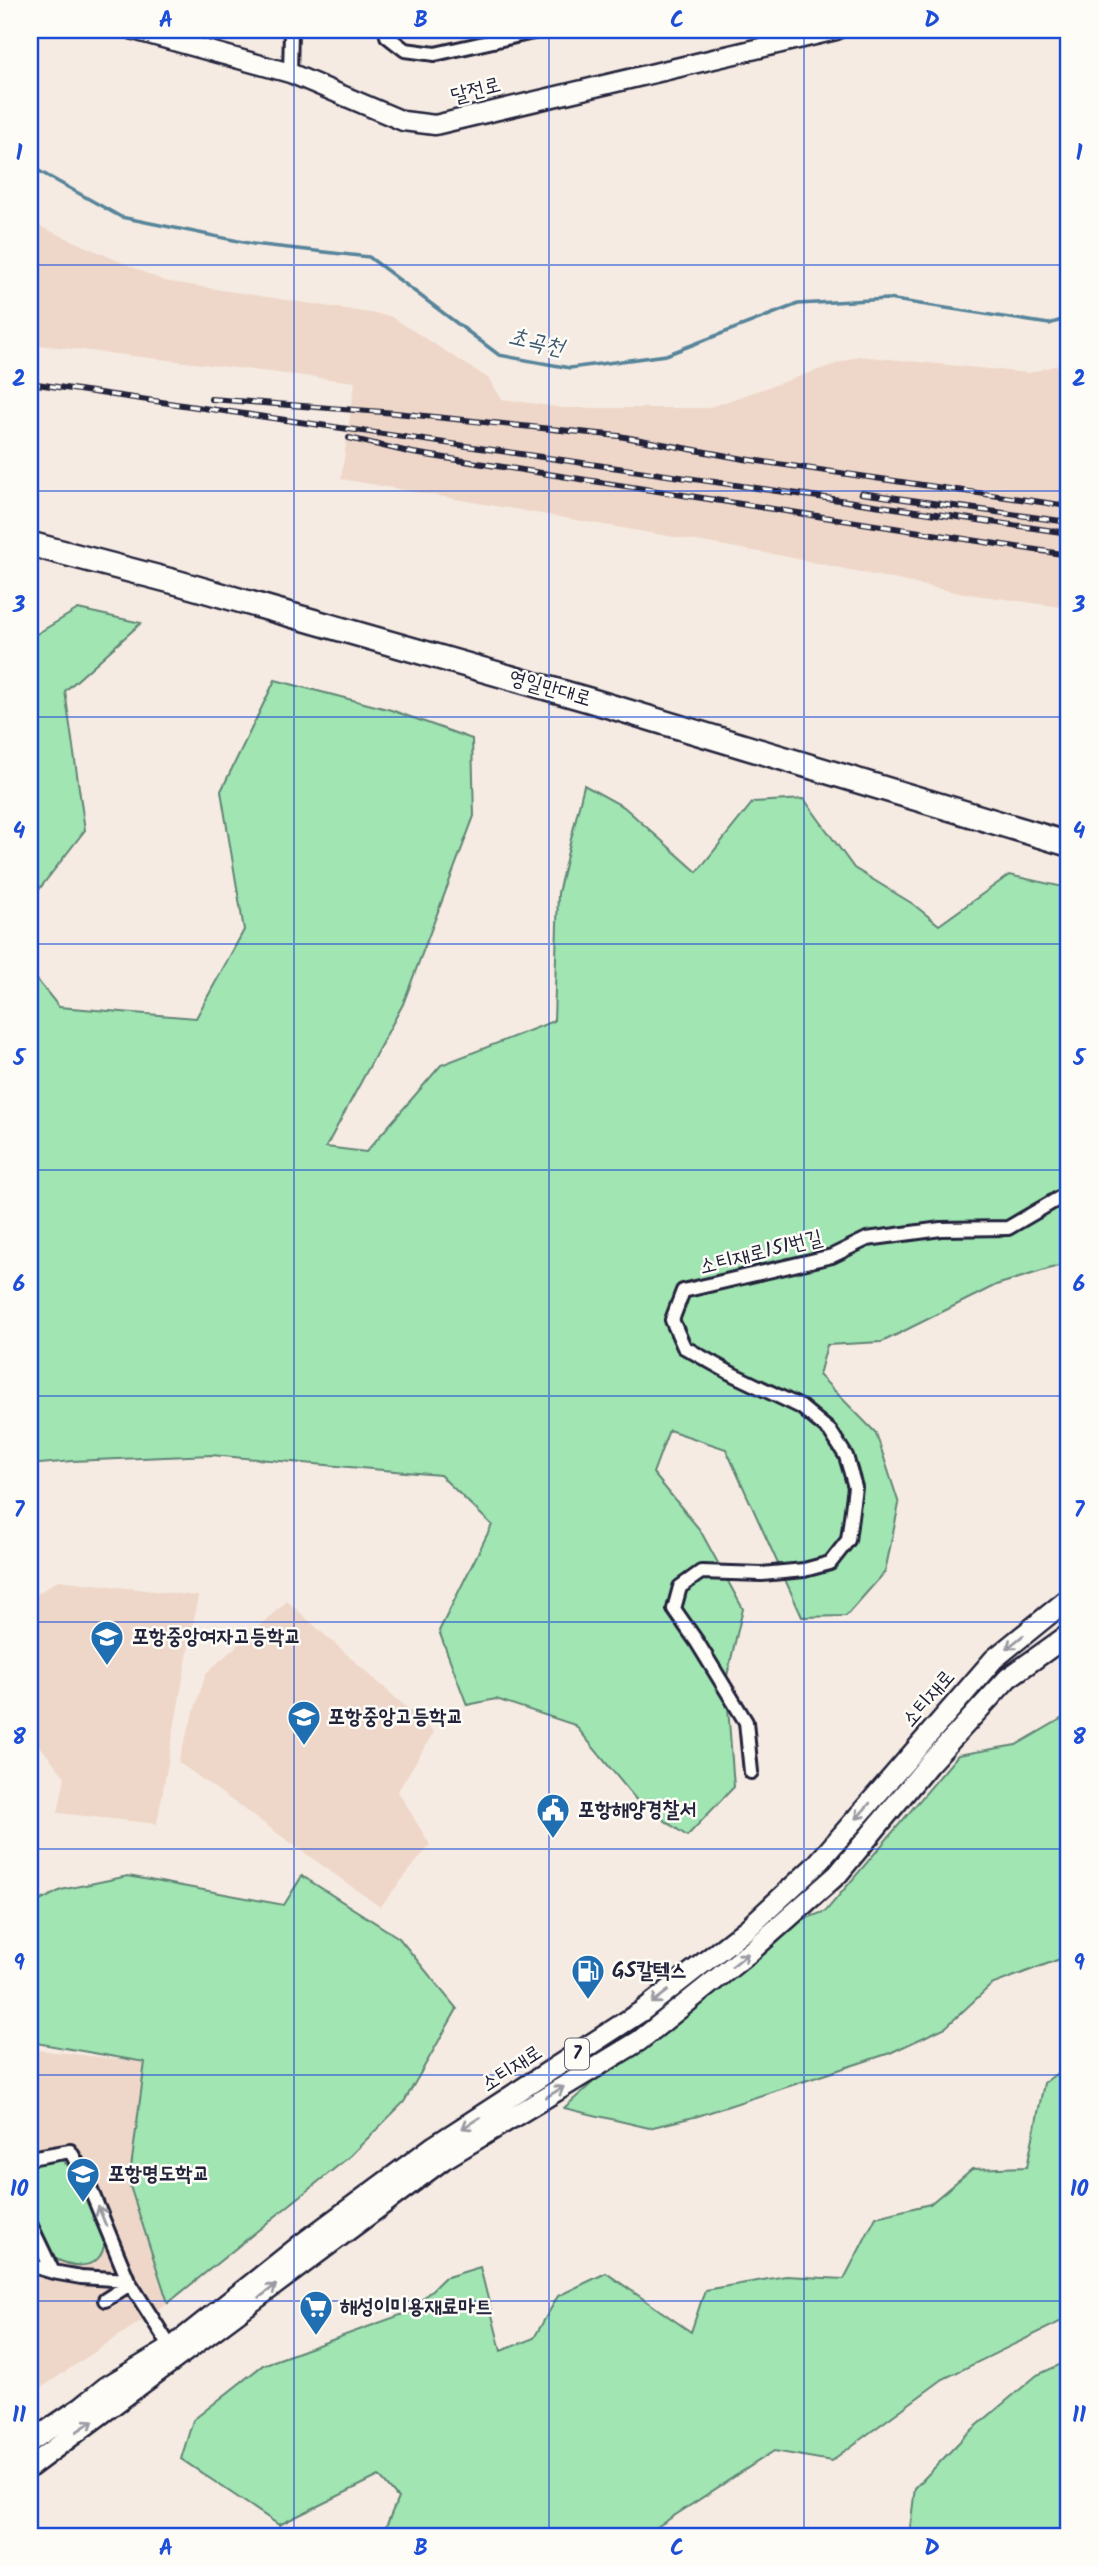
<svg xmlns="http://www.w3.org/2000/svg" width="1098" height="2566" viewBox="0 0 1098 2566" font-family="Kalam,'Poor Story',sans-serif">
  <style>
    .built { fill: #eed7c9 }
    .green { fill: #a0e5b2; stroke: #618476; stroke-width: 2 }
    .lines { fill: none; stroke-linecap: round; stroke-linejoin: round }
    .stream { stroke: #57849a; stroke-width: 3.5 }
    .street-casing { stroke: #22223b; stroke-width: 18 }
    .secondary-casing { stroke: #22223b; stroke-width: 23 }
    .primary-casing { stroke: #22223b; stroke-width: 24 }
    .highway-casing { stroke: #22223b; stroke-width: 28 }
    .street { stroke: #fdfcf7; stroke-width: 12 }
    .secondary { stroke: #fdfcf7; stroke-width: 18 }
    .primary { stroke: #fdfcf7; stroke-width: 19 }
    .highway { stroke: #fdfcf7; stroke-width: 23 }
    .rail-casing { stroke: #22223b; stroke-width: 6 }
    .rail { stroke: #fdfcf7; stroke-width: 3.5; stroke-dasharray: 10; stroke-linecap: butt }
    .oneway { stroke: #9a9aa2 }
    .grid { fill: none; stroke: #1d4ed8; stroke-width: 2; stroke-opacity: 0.55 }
    .labels { text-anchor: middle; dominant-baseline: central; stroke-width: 5; stroke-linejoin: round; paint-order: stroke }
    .shield { fill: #fdfcf7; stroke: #646373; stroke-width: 2 }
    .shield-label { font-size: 19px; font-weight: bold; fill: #22223b }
    .street-label { font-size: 21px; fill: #22223b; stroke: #fdfcf7 }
    .poi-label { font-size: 21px; font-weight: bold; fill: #22223b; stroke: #fdfcf7; text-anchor: start }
    .water-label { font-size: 23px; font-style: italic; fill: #415b73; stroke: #fdfcf7 }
    .neatline { fill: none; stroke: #1d4ed8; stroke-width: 2.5 }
    .grid-label { font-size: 23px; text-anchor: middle; font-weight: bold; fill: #1d4ed8 }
  </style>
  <rect width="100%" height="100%" fill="#f6ebe2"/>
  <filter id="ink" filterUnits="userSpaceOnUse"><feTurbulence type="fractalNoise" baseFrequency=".0143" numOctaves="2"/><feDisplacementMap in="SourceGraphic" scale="14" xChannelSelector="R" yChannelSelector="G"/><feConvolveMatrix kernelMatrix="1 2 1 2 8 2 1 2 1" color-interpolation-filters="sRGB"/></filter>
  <g filter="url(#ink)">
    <path class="built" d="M30 222 164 281 390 316 488 378 502 399 564 408H707L859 356 1029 373 1068 362V608L954 592 788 557 341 479 355 382 30 344Z
      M58 1580 198 1596 157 1824 58 1813 65 1777 30 1734V1599Z
      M287 1601 434 1732 398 1791 430 1845 380 1907 178 1762 206 1673Z
      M30 2049 145 2062 129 2183 168 2303 32 2394 30 2389Z"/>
    <path class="green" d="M78 609 141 623 65 691 85 830 30 901V638Z
      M275 680 391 710 472 739 474 816 403 1004 326 1147 366 1152 441 1065 554 1021 558 893 584 785 624 807 697 872 753 802 804 799 854 868 913 904 939 925 1009 875 1068 888V1263L996 1285 882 1342 827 1345 819 1375 876 1433 899 1504 885 1572 846 1616 802 1617 726 1449 669 1430 653 1473 700 1530 743 1609 726 1680 734 1787 687 1836 638 1802 575 1725 496 1699 467 1705 439 1631 492 1525 440 1475 211 1455 72 1461 30 1465V971L59 1007 196 1018 244 930 221 791Z
      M1068 1715V1956L991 1985 946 2027 890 2053 698 2116 649 2128 564 2108 755 1938 826 1911 958 1755 1016 1745Z
      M128 1876 284 1905 302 1876 399 1938 457 2009 404 2102 350 2156 168 2303 129 2183 145 2062 30 2042V1906L61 1890Z
      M1068 2065V2318L943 2379 831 2461 774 2451 643 2536H382L398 2498 379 2476 279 2525 181 2459 193 2420 263 2365 409 2312 444 2278 480 2267 501 2351 534 2338 558 2296 606 2273 691 2332 705 2290 786 2276 844 2279 876 2217 930 2204 972 2169 1027 2167 1044 2083Z
      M55 2156C78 2165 94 2214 105 2237 104 2270 77 2270 54 2258L30 2209V2165L36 2159Z
      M1068 2361V2536H909L915 2488 966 2435 1037 2375Z"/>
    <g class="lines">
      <path class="stream" d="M30 166 121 217 253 244 369 257 499 355 570 368 666 355 798 304 888 299 1049 324 1068 318"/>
      <defs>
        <path id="street" d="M386 30 387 36 405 50 435 54 542 30
          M290 73 291 30
          M751 1772 746 1722 697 1642 674 1609 680 1587 701 1572 762 1574 804 1570 830 1563 848 1540 855 1487 846 1456 830 1431 801 1407 734 1375 684 1347 672 1320 683 1291 832 1256 867 1239 941 1229 1008 1228 1068 1193
          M30 2158 70 2151 85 2176 128 2280 171 2348
          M30 2224 53 2272 81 2277 128 2280
          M30 2267 33 2266 53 2272
          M105 2300 130 2284"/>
        <path id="secondary" d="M134 30 290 73 403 121 435 125 836 30"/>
        <path id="primary" d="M30 2442 80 2408 106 2387 171 2348 303 2243 434 2146 642 2011 748 1928 816 1865 994 1659 1068 1599
          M30 2467 444 2159 639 2041 750 1952 838 1874 928 1765 1008 1678 1068 1635"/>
        <path id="highway" d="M30 544 179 583 589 700 1068 844"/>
      </defs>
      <use href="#street" class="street-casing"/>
      <use href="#secondary" class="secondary-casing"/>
      <use href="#primary" class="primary-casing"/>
      <use href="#highway" class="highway-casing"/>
      <use href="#street" class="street"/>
      <use href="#secondary" class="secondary"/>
      <use href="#primary" class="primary"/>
      <use href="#highway" class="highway"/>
      <defs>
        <path id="rail" d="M30 383 1068 533
          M211 399 396 413 619 436 744 459 1068 506
          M349 438 413 453 1068 555
          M861 493 1068 522"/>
      </defs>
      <use href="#rail" class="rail-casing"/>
      <use href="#rail" class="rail"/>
    </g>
    <defs><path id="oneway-shaft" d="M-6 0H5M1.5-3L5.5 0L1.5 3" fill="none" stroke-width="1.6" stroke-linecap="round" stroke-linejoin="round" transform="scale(1.75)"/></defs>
    <g class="oneway">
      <use href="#oneway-shaft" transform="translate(1015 1642) rotate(141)"/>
      <use href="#oneway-shaft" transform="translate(863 1811) rotate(131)"/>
      <use href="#oneway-shaft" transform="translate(740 1960) rotate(-39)"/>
      <use href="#oneway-shaft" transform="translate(660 1997) rotate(142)"/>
      <use href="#oneway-shaft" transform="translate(555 2092) rotate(-31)"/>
      <use href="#oneway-shaft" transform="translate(471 2123) rotate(148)"/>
      <use href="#oneway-shaft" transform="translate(102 2216) rotate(-112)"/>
      <use href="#oneway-shaft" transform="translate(268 2291) rotate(-37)"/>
      <use href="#oneway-shaft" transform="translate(85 2426) rotate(-34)"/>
    </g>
  </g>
  <path class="grid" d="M294 30V2536M549 30V2536M804 30V2536M30 265H1068M30 491H1068M30 717H1068M30 944H1068M30 1170H1068M30 1396H1068M30 1622H1068M30 1849H1068M30 2075H1068M30 2301H1068"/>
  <defs>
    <symbol id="school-pin" viewBox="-11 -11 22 30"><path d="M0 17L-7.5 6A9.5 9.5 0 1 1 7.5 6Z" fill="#1f6fb2" stroke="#fdfcf7"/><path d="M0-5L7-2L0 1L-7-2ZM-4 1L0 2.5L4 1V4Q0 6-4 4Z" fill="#fff"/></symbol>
    <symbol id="civic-pin" viewBox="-11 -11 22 30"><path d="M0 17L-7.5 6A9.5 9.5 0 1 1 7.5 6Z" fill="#1f6fb2" stroke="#fdfcf7"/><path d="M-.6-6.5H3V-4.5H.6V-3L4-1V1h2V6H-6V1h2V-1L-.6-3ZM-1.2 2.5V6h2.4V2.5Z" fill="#fff"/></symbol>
    <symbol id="fuel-pin" viewBox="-11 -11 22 30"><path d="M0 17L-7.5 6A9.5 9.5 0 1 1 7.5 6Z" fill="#1f6fb2" stroke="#fdfcf7"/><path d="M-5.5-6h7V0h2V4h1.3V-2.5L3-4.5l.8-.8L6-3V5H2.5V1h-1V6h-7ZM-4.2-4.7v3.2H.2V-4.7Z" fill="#fff"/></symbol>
    <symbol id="supermarket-pin" viewBox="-11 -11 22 30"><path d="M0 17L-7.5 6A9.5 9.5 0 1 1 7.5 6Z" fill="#1f6fb2" stroke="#fdfcf7"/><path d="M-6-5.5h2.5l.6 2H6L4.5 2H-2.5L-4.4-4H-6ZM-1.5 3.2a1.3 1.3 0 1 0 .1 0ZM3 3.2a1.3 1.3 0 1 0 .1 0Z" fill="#fff"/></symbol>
  </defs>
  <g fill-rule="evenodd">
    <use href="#school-pin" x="88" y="1618" width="38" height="52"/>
    <use href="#school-pin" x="285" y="1698" width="38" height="52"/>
    <use href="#civic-pin" x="534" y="1791" width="38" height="52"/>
    <use href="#fuel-pin" x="569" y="1952" width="38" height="52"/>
    <use href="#school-pin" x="64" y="2155" width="38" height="52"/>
    <use href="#supermarket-pin" x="297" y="2288" width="38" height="52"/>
  </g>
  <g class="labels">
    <rect class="shield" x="565" y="2038.5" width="24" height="31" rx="5"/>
    <g class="shield-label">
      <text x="577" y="2054">7</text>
    </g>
    <g class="street-label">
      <text transform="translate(476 91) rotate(-14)">달전로</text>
      <text transform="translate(550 689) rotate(16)">영일만대로</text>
      <text transform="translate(761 1253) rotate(-14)">소티재로151번길</text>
      <text transform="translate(929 1699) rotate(-49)">소티재로</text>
      <text transform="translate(512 2069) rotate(-33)">소티재로</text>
    </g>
    <g class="poi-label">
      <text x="132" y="1637">포항중앙여자고등학교</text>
      <text x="328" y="1717">포항중앙고등학교</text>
      <text x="578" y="1810">포항해양경찰서</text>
      <text x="612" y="1971">GS칼텍스</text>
      <text x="108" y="2174">포항명도학교</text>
      <text x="340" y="2307">해성이미용재료마트</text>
    </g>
    <g class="water-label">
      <text transform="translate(536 343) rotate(13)">초곡천</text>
    </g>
  </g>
  <rect width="1098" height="2566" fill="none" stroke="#fdfcf7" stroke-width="77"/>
  <rect x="38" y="38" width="1022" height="2490" class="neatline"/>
  <g class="grid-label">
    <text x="166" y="27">A</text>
    <text x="421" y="27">B</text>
    <text x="677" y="27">C</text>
    <text x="932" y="27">D</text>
    <text x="19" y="160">1</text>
    <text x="1079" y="160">1</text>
    <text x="19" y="386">2</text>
    <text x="1079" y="386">2</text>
    <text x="19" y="612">3</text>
    <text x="1079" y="612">3</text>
    <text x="19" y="838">4</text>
    <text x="1079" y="838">4</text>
    <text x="19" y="1065">5</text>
    <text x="1079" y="1065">5</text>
    <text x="19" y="1291">6</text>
    <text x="1079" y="1291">6</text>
    <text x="19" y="1517">7</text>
    <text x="1079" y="1517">7</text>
    <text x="19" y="1744">8</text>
    <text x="1079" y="1744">8</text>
    <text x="19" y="1970">9</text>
    <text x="1079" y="1970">9</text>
    <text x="19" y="2196">10</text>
    <text x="1079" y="2196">10</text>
    <text x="19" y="2422">11</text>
    <text x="1079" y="2422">11</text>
    <text x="166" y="2555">A</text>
    <text x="421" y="2555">B</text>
    <text x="677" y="2555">C</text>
    <text x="932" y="2555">D</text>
  </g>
</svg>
